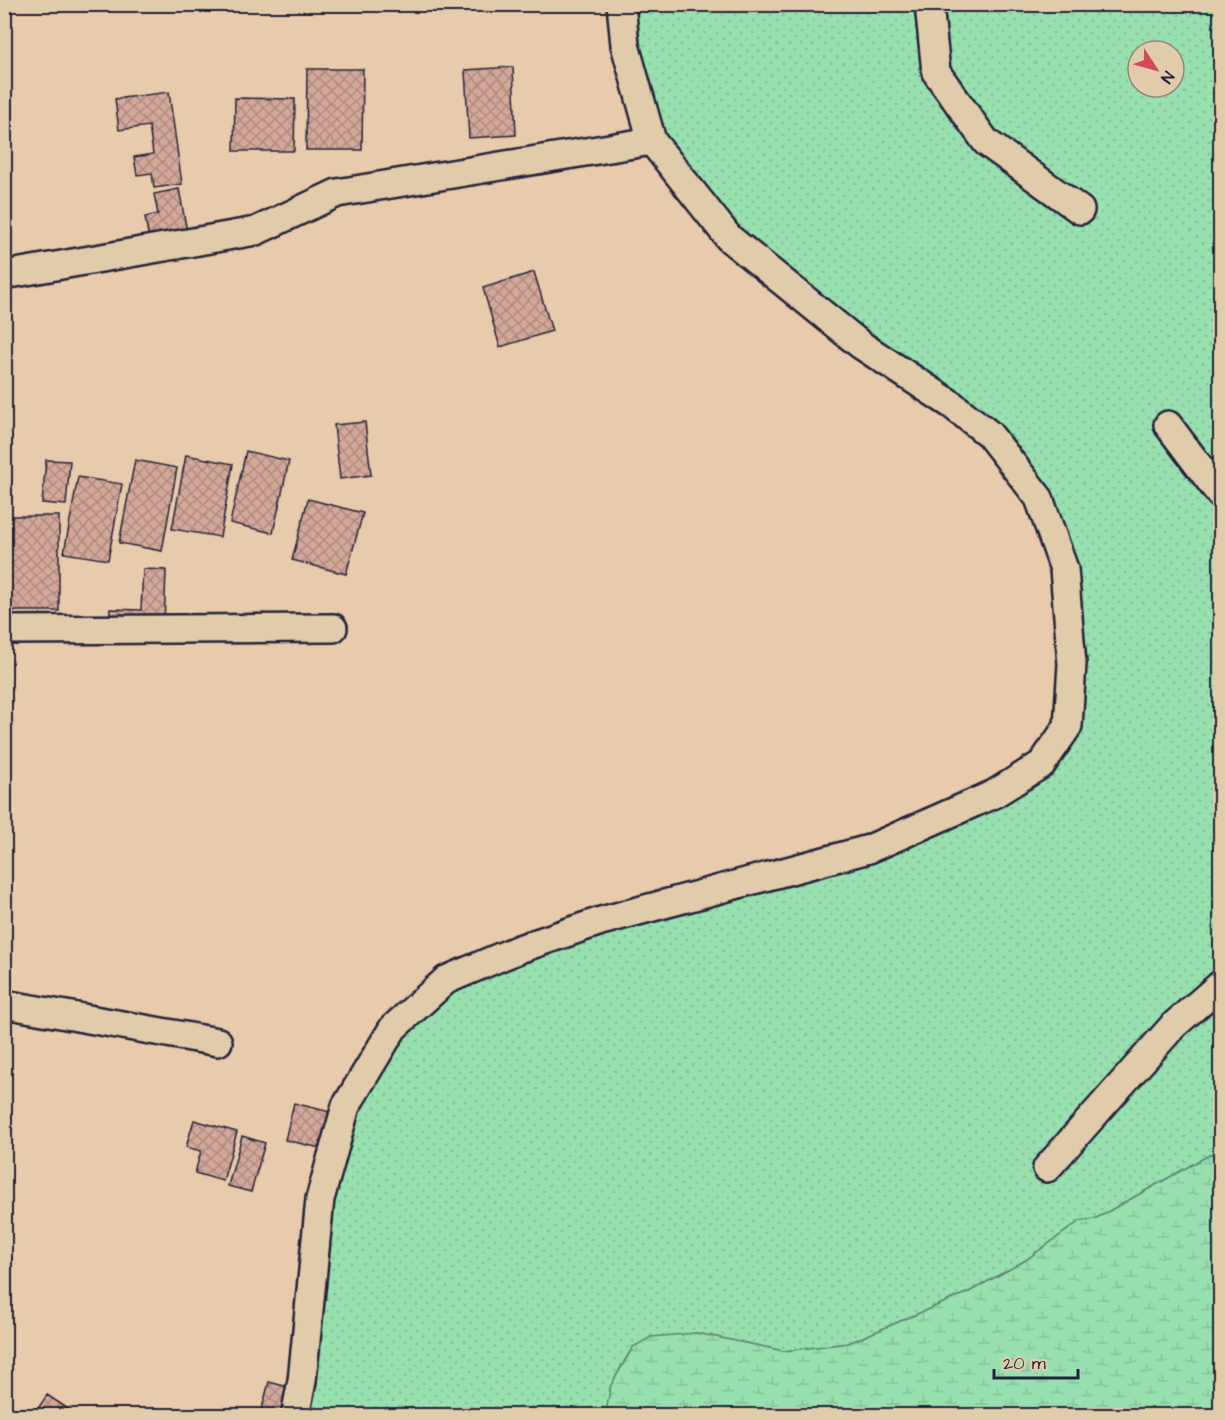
<svg xmlns="http://www.w3.org/2000/svg" width="1225" height="1420" viewBox="0 0 1225 1420" font-family="'Architects Daughter',sans-serif">
  <style>
    .green { fill: url(#green-dots); stroke: #5d8175; stroke-width: 1.5; fill-rule: evenodd }
    .wetland { fill: url(#wetland-marsh); stroke: #5d8175; stroke-width: 1.5 }
    .building { fill: url(#building-cross-hatch); stroke: #22223b; stroke-width: 1.5 }
    .lines { fill: none; stroke-linecap: round; stroke-linejoin: round }
    .street-casing { stroke: #22223b; stroke-width: 32 }
    .street { stroke: #e0ccab; stroke-width: 27 }
  </style>
  <defs>
    <pattern id="green-dots" width="8" height="8" patternUnits="userSpaceOnUse" patternTransform="scale(1.5)"><rect width="8" height="8" fill="#98e0af"/><path d="M2 2h.1M6 6h.1" fill="none" stroke="#83c097" stroke-width="1.8" stroke-linecap="round"/></pattern>
    <pattern id="wetland-marsh" width="20" height="14" patternUnits="userSpaceOnUse" patternTransform="scale(1.5)"><rect width="20" height="14" fill="#98e0af"/><path d="M1 5h8M5 5V1M11 12h8M15 12V8" fill="none" stroke="#83c097"/></pattern>
    <pattern id="building-cross-hatch" width="8" height="8" patternUnits="userSpaceOnUse" patternTransform="scale(1.5)"><rect width="8" height="8" fill="#d4a899"/><path d="M0 0l8 8M0 8l8-8" fill="none" stroke="#ac887e"/></pattern>
  </defs>
  <rect width="100%" height="100%" fill="#e8caac"/>
  <filter id="ink" filterUnits="userSpaceOnUse"><feTurbulence type="fractalNoise" baseFrequency=".0167" numOctaves="2"/><feDisplacementMap in="SourceGraphic" scale="12" xChannelSelector="R" yChannelSelector="G"/><feConvolveMatrix kernelMatrix="1 2 1 2 8 2 1 2 1" color-interpolation-filters="sRGB"/></filter>
  <g filter="url(#ink)">
    <path class="green" d="M621 5H1220V1149L1095 1219 1080 1221 1026 1260 969 1292 849 1343 784 1351 696 1333 633 1347C619 1371 606 1387 608 1415L295 1416 346 1106 446 980 869 849 994 794 1068 726 1064 569 989 434 729 238 652 141ZM1138 51H1174V87H1138Z"/>
    <path class="wetland" d="M1220 1149V1415H608L607 1406 611 1385 633 1347 651 1337 696 1333 784 1351 849 1343 969 1292 1026 1260 1080 1221 1095 1219Z"/>
    <path class="building" d="M513 67 516 135 469 138 465 70Z
      M307 69H363L362 150H306Z
      M169 92 182 184 154 188 152 173 137 175 134 157 153 154 149 126 119 130 115 99Z
      M235 98 295 99 294 151H234Z
      M179 189 188 237 150 245 145 217 158 214 154 194Z
      M534 272 552 331 500 347 483 288Z
      M365 422 371 475 340 479 334 425Z
      M246 451 289 461 273 533 230 523Z
      M186 455 233 464 220 537 172 529Z
      M46 460 70 461 66 505 42 503Z
      M135 460 177 468 162 551 119 543Z
      M78 477 122 484 108 560 64 553Z
      M308 499 363 513 346 574 292 560Z
      M4 516H59V611H4Z
      M143 569 166 570 164 626 109 624 110 609 141 610Z
      M294 1103 334 1113 325 1149 285 1140Z
      M194 1120 237 1132 223 1181 195 1173 201 1151 186 1147Z
      M242 1136 265 1143 251 1192 228 1186Z
      M269 1382 292 1388 285 1416H260Z
      M47 1395 79 1416H45L37 1410Z"/>
    <g class="lines">
      <defs>
        <path id="street" d="M929 4 936 72 986 142 1080 210
          M4 275 256 231 337 193 652 141
          M1168 425 1220 494
          M4 630 333 628
          M4 1004 218 1042
          M1047 1168 1173 1026 1220 985
          M295 1416 302 1381 320 1199 346 1106 393 1028 446 980 519 949 601 921 869 849 994 794 1042 764 1068 726 1072 664 1064 569 1039 498 989 434 951 404 861 345 729 238 652 141 625 45 621 4"/>
      </defs>
      <use href="#street" class="street-casing"/>
      <use href="#street" class="street"/>
    </g>
  </g>
  <rect width="1225" height="1420" fill="none" stroke="#e0ccab" stroke-width="24"/>
  <rect x="12" y="12" width="1201" height="1396" fill="none" stroke="#22223b" stroke-width="2" filter="url(#ink)"/>
  <g transform="translate(1156 69) rotate(126)"><circle r="28" fill="#e0ccab" stroke="#94887e" stroke-width="1.5"/>
  <path d="M0-4.5L10 22L0 15L-10 22Z" fill="#d1495b"/>
  <text y="-9" font-size="16" font-weight="bold" text-anchor="middle" fill="#22223b">N</text>
  </g>
  <path d="M994 1369v9h84v-9" fill="none" stroke="#22223b" stroke-width="3"/>
  <text x="1003" y="1369" font-size="18" fill="#22223b" stroke="#e0ccab" stroke-width="4.5" paint-order="stroke">20 m</text>
</svg>
